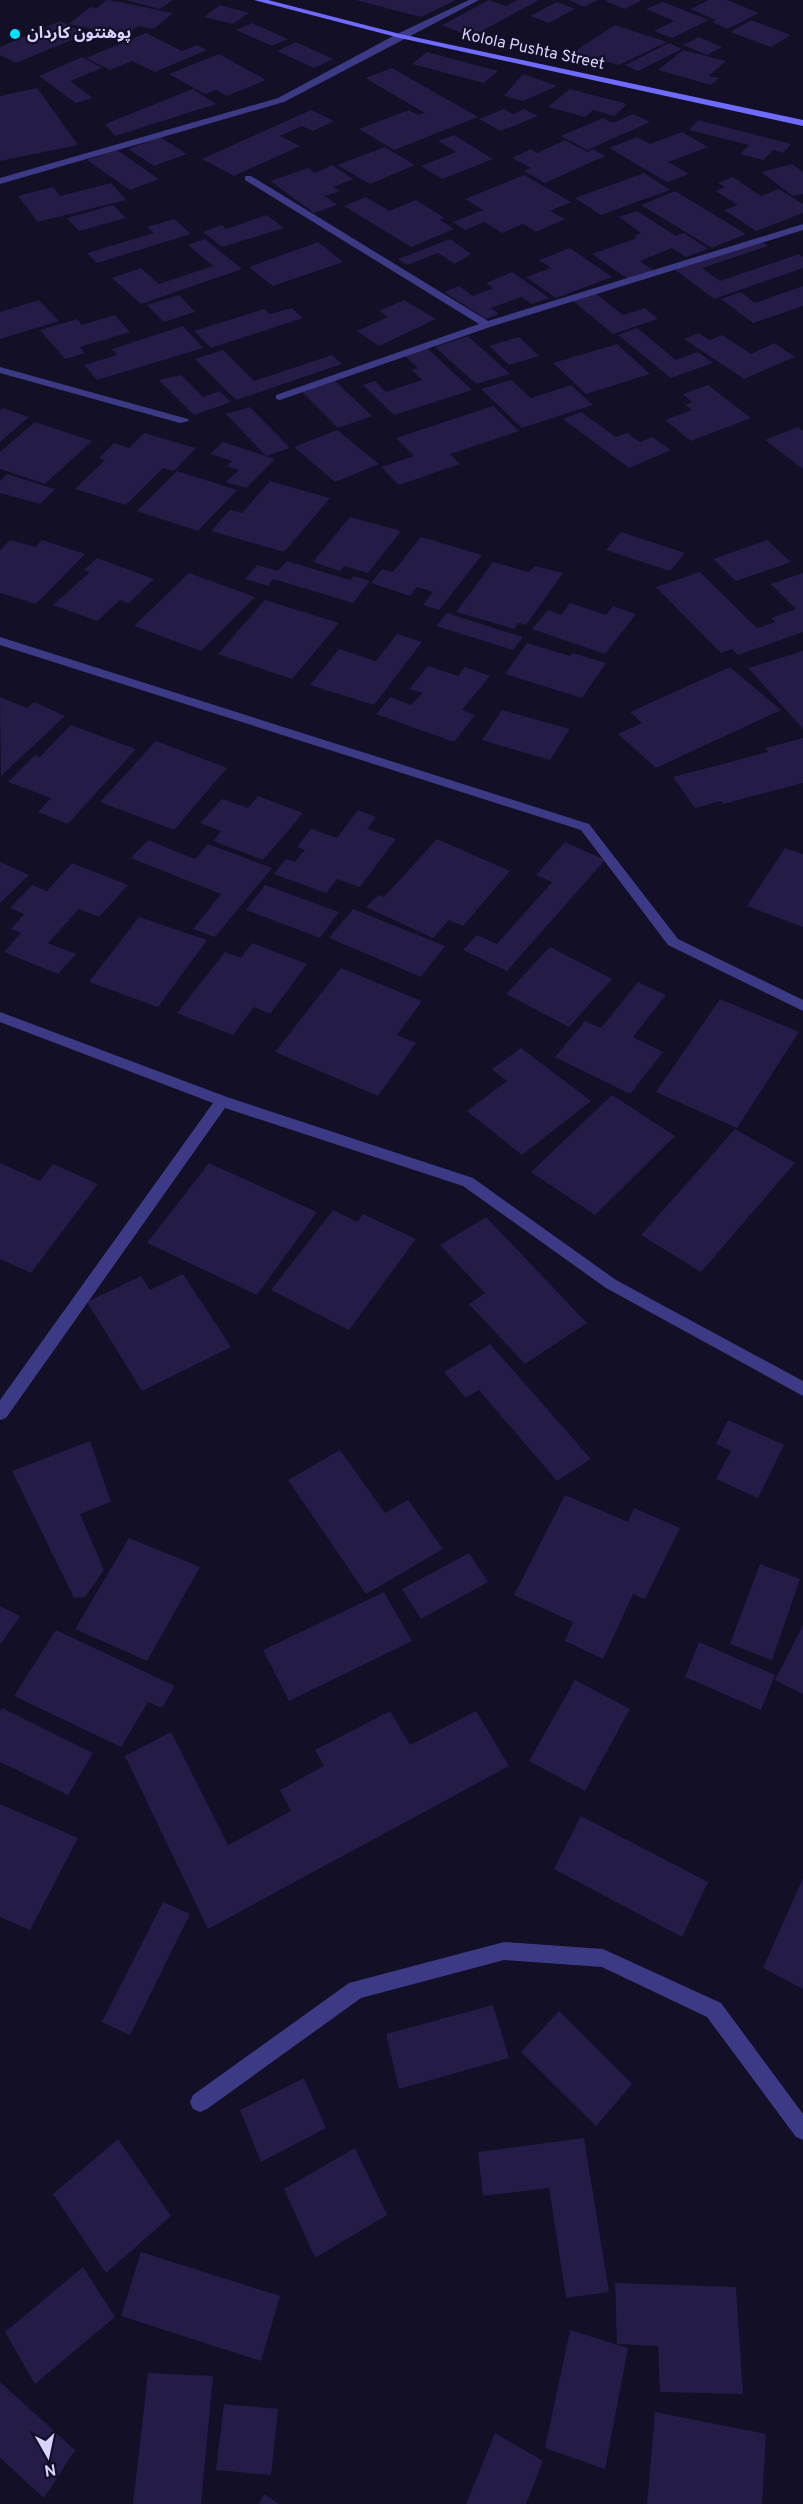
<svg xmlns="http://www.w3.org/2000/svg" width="803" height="2504" viewBox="0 0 803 2504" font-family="Overpass,'Noto Sans Arabic',sans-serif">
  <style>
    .building { fill: #241b47 }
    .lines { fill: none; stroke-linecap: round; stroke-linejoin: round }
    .minor { fill: #3d3a85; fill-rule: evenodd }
    .secondary { fill: #6f6bff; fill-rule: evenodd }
    .poi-dot { fill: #00e5ff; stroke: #130f26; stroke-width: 2 }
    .labels { text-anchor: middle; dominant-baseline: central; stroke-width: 4.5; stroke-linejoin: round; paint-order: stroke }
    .far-poi-label { font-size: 16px; font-weight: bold; fill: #d9d4ff; stroke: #130f26; text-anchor: start }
    .far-street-label { font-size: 16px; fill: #d9d4ff; stroke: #130f26 }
  </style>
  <rect width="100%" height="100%" fill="#130f26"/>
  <path class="building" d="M107 0H109L173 13 154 29 138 26 126 36 69 24 90 7 97 8Z
    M125 0H173L160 9Z
    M355 0H456L421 17Z
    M489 0 506 6 517 0H539L471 37 442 25Z
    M569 0H598L584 7Z
    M607 0H642L625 9 605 1Z
    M709 0H727L759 13 727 29 712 22 716 20 690 9Z
    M557 2 575 9 549 23 530 16Z
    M663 2 709 20 672 38 654 31 674 21 646 9Z
    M220 5 249 13 233 24 204 17Z
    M751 20 791 35 771 47 730 32Z
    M60 21 86 34 16 63 0 55V47Z
    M252 23 288 39 272 46 236 30Z
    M615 25 667 42 619 65 572 53Z
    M146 33 182 51 197 45 207 50 155 72 132 61 110 70 86 58Z
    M699 37 722 47 707 55 683 45Z
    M296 42 333 59 314 68 277 51Z
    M669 43 682 49 638 71 625 65Z
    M683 50 726 61 709 76 719 78 711 85 658 70Z
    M427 52 498 71 484 83 412 64Z
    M219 54 266 80 227 96 216 90 205 94 169 74Z
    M82 57 102 68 70 81 93 98 76 103 39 76Z
    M392 68 478 117 394 150 359 129 409 110 418 115 425 113 365 78Z
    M523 74 557 86 523 101 504 96Z
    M37 88 78 145 0 161V96Z
    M193 89 216 104 115 136 105 124Z
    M570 89 627 104 614 116 593 110 585 117 548 107Z
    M504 109 513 114 524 109 538 116 501 131 479 119Z
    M311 110 334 121 313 131 302 126 280 136 300 146 234 176 202 159Z
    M633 114 650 122 587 150 561 136 603 118 613 123Z
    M698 120 791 144 783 153 773 150 763 160 740 154 749 145 689 130Z
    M682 132 708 147 668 162 689 174 667 182 609 148 637 137 650 144Z
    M454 135 493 159 442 179 421 166 456 152 438 141Z
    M160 137 187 154 154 166 128 149Z
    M565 140 587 152 593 149 605 156 545 183 524 171 531 168 512 158 531 149 537 153Z
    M385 147 415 165 370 184 337 165Z
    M117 150 159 179 130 190 87 160Z
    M792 164 803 172V194L793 196 761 172Z
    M332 165 353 179 333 187 340 191 325 196 337 205 314 213 270 181 308 168 315 173Z
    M644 173 670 190 601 215 575 198Z
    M524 175 571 202 550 211 565 219 536 232 523 224 502 233 484 222 465 230 453 222 483 210 465 199Z
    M733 177 761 196 779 189 803 204V213L756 231 724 210 738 205 715 191 725 187 718 183Z
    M111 183 126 200 38 222 18 196 53 187 60 196Z
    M675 191 746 234 712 248 641 205Z
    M366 197 389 211 416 200 445 218 440 220 454 229 411 247 344 206Z
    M113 205 126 218 79 231 67 218Z
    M637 211 676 236 684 233 708 249 686 257 672 248 640 261 653 270 628 279 592 254 637 238 634 236 641 233 619 217Z
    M267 215 284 228 222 247 203 232 222 225 226 229Z
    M174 219 191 234 97 263 87 253 154 233 147 227Z
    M205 239 242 269 141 304 112 278 141 268 159 284 213 266 188 245Z
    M450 239 471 254 455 264 438 253 407 265 398 259Z
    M760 241 768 246 702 268 720 281 799 254 803 257V268L714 299 674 269Z
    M318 242 343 262 273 286 249 267Z
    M570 248 612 277 556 298 526 277 551 268 539 260Z
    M512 272 549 298 532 304 521 297 491 308 499 314 486 319 444 292 459 286 473 296 493 288 486 283Z
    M803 286V306L753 323 721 299 741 292 755 303Z
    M596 294 623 315 645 308 658 319 613 334 573 301Z
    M179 295 195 312 164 322 147 305Z
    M39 300 59 321 0 339V312Z
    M404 300 436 319 379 346 357 331 388 317 379 311Z
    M292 308 303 318 211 348 194 331 264 309 270 314Z
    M115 315 130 332 80 347 85 353 65 359 40 330 77 319 82 325Z
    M183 326 203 348 97 380 84 365 117 355 112 349Z
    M637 328 676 360 698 352 713 363 671 378 618 335Z
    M698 333 710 340 722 335 751 354 774 343 795 357 744 379 684 339Z
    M468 336 510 374 476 384 435 347Z
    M519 337 539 356 509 365 489 346Z
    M617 344 650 374 586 394 553 363Z
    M427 348 472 390 394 415 363 385 375 381 386 392 422 380 412 370 418 368 404 355Z
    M223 350 254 381 332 355 342 364 236 400 195 359Z
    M181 375 203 397 220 391 231 402 194 415 159 380Z
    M334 380 372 416 338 428 301 391Z
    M511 380 531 398 571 385 593 405 522 428 481 389Z
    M708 385 751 418 691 441 665 420 692 410 685 405 692 402 683 394Z
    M493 406 519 431 450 454 460 464 399 485 381 467 414 456 396 438Z
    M250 407 290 448 266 456 275 459 246 488 226 482 239 470 227 466 232 461 210 454 223 442 266 456 226 414Z
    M3 408 29 417 0 442V411Z
    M581 412 616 437 627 433 640 442 652 437 671 450 629 468 563 419Z
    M35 422 92 441 45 484 0 469V452Z
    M798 427 803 431V469L765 440Z
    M337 430 379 464 335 482 294 447Z
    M144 433 196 448 174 471 163 468 126 505 75 489 105 460 99 458 114 443 129 448Z
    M177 471 237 490 198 531 137 511Z
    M7 474 55 489 40 504 0 493V481Z
    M270 481 330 498 284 552 211 531 230 510 242 513Z
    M350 517 401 531 368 573 344 566 340 571 313 562Z
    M621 532 685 553 670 571 606 550Z
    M421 537 482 555 439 610 423 605 433 592 417 587 410 596 371 583 382 569 393 572Z
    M10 540 35 547 42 540 85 554 36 604 0 593V550Z
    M767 540 791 562 736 581 713 559Z
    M97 558 154 579 129 603 120 600 97 621 53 605 90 572 84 570Z
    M287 561 350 580 354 576 370 581 353 603 273 579 268 586 245 579 257 565 278 571Z
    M493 562 529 572 535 566 563 573 526 625 518 623 514 629 456 612Z
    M700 572 757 628 775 622 771 618 796 609 771 584 803 573V632L738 655 732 649 721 653 656 587Z
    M189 573 255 597 201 651 134 626Z
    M265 600 339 623 292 679 218 654Z
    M570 603 606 615 613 606 636 614 605 654 532 629 548 610 561 615Z
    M447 613 523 637 513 650 436 626Z
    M397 634 422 642 374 705 310 685 339 649 376 661Z
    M527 643 570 656 573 653 606 663 582 698 505 674Z
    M803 651V729L748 668Z
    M428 666 458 676 465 667 490 676 462 710 475 715 454 742 376 714 390 697 411 705 422 693 409 689Z
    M730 667 781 710 656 768 618 734 642 723 630 712Z
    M0 697 27 708 34 702 65 716 1 776Z
    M502 710 570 729 550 760 482 740Z
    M71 725 136 749 68 824 38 812 51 798 8 782 35 755 40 757Z
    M803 738V783L723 804 721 801 695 808 673 777 768 752 766 748Z
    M156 741 227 768 174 830 100 802Z
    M258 796 303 813 263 860 213 841 221 831 200 823 222 799 248 808Z
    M358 810 376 817 367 829 396 839 360 887 337 879 326 893 274 874 286 859 295 862 305 850 297 847 311 829 337 838Z
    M437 839 510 871 463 926 449 920 433 938 366 907 378 895 384 897Z
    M148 840 195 859 208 844 272 868 215 937 193 929 221 894 131 858Z
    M565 842 605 860 507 971 463 950 477 935 497 944 552 882 536 875Z
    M785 848 803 854V927L747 906Z
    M0 862 29 875 0 903Z
    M72 863 128 885 99 917 79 909 48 943 76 954 58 974 4 952 21 933 11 929 24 914 10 908 32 885 47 891Z
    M265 885 339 912 320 938 246 910Z
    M353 909 445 946 421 977 329 938Z
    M139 917 207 940 158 1007 89 982Z
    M252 943 307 964 270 1014 254 1007 233 1035 177 1013 225 952 241 958Z
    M550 947 612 979 569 1027 506 994Z
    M341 968 422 1001 397 1035 416 1043 378 1096 275 1052Z
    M638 982 666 995 633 1037 663 1052 630 1094 555 1057 585 1021 601 1028Z
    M720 999 799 1032 737 1128 656 1092Z
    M521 1048 591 1101 522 1155 467 1111 507 1081 492 1069Z
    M612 1095 675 1136 595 1215 531 1172Z
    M735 1129 795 1163 701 1272 641 1235Z
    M0 1163 40 1181 53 1164 98 1184 31 1273 0 1259Z
    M209 1163 317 1212 257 1295 147 1243Z
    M333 1210 357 1222 363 1214 416 1239 349 1330 271 1290Z
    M486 1217 587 1323 525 1364 469 1304 485 1293 440 1245Z
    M183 1274 231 1347 142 1391 87 1302 141 1276 150 1290Z
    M490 1344 591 1459 557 1481 479 1390 466 1398 444 1372Z
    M728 1420 784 1445 758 1498 716 1479 731 1451 716 1444Z
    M90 1441 111 1502 80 1514 104 1570 85 1597 74 1598 12 1471Z
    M340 1450 385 1513 408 1500 443 1549 366 1594 288 1480Z
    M565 1495 628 1522 634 1508 680 1528 645 1599 633 1594 603 1659 565 1641 573 1622 514 1595Z
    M129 1538 200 1567 147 1661 75 1629Z
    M469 1553 488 1582 421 1619 402 1589Z
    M760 1564 800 1579 772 1660 730 1644Z
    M384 1592 412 1641 289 1701 263 1650Z
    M0 1606 20 1616 0 1645Z
    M803 1625V1694L775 1680Z
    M56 1630 175 1686 162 1708 148 1702 121 1747 14 1696Z
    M699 1642 775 1675 761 1710 685 1677Z
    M575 1680 630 1709 585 1791 529 1761Z
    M2 1708 93 1753 68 1795 0 1762V1711Z
    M390 1711 410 1745 476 1711 509 1766 208 1929 125 1756 171 1732 228 1845 291 1811 280 1790 324 1766 315 1750Z
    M0 1804 78 1838 30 1930 0 1917Z
    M581 1816 708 1882 682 1937 554 1869Z
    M803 1878V1989L763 1968Z
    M163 1902 190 1914 130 2035 102 2022Z
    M493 2005 509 2058 399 2089 386 2034Z
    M559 2011 632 2084 596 2126 521 2052Z
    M304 2078 326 2128 261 2162 240 2110Z
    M584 2138 609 2292 566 2298 549 2188 483 2196 478 2152Z
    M118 2139 171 2216 106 2273 53 2194Z
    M355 2148 387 2215 315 2258 284 2189Z
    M141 2252 280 2296 261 2361 121 2316Z
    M83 2267 115 2317 35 2384 5 2332Z
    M615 2283 736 2287 743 2394 660 2392 658 2346 617 2344Z
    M570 2330 628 2348 605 2469 545 2448Z
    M148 2373 213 2376 201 2504H133Z
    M0 2382 75 2450 44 2498 0 2458Z
    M224 2404 278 2409 271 2475 216 2470Z
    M655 2412 766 2434 762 2504H647Z
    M495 2433 543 2461 526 2504H466Z
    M264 2494 279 2504H259Z"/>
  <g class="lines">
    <path class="minor" d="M469 0H479L284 102 0 184V178L278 98 397 34Z
      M245 176H251L488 321 803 224V230L490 327 280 400 276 399V395L479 324 245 180Z
      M0 367 188 419 189 421 180 423 0 373Z
      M0 637 589 824 678 939 803 1000V1011L668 945 581 830 0 645Z
      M0 1012 227 1097 473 1178 616 1280 803 1381V1396L606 1288 463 1186 225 1108 6 1418 0 1420V1400L213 1103 0 1022Z
      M504 1942 603 1949 721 2003 803 2114V2140L796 2137 707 2017 602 1967 504 1960 361 1998 207 2109 200 2112 193 2109 190 2102 193 2095 349 1983Z"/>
    <path class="secondary" d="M254 0H268L400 34 803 120V126L400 38Z"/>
  </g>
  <circle class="poi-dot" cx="15" cy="34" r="6"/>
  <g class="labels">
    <g class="far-poi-label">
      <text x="27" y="34">پوهنتون کاردان</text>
    </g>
    <g class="far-street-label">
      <text transform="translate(533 50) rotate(12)">Kolola Pushta Street</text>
    </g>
  </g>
  <g transform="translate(48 2456) rotate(171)" stroke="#130f26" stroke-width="4.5" paint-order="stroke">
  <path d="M0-4.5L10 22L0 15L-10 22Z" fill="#d9d4ff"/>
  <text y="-9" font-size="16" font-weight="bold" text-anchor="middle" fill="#d9d4ff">N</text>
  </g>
</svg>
